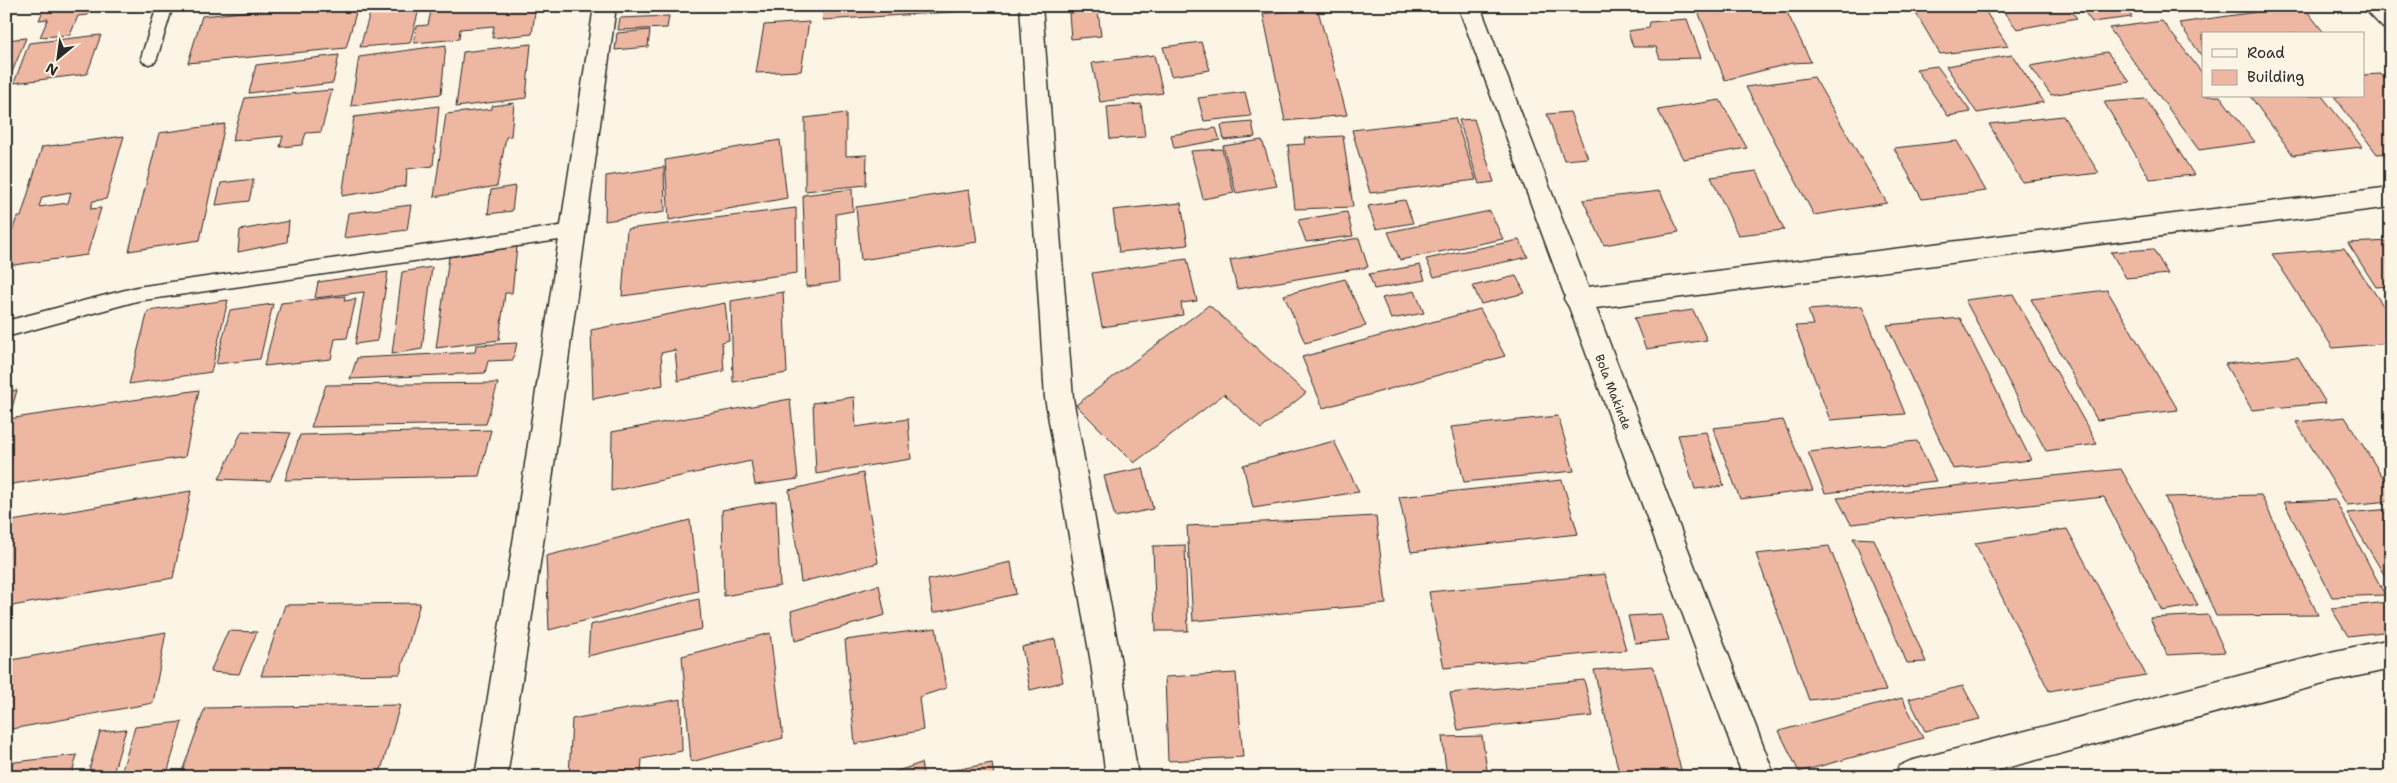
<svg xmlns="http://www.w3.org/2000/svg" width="2397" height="783" viewBox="0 0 2397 783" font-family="'Shantell Sans',sans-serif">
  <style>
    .building { fill: #eeb7a2; stroke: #2b2b2b; fill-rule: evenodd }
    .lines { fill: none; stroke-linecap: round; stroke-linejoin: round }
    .lane-casing { stroke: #2b2b2b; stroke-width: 3 }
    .street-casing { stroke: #2b2b2b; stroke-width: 3 }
    .secondary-casing { stroke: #2b2b2b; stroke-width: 3 }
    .lane { fill: #fcf5e5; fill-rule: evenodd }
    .street { fill: #fcf5e5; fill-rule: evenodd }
    .secondary { fill: #fcf5e5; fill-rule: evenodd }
    .labels { text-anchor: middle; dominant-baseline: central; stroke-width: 4; stroke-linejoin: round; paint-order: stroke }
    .street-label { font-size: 12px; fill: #2b2b2b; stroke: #fcf5e5 }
  </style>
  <rect width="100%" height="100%" fill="#fcf5e5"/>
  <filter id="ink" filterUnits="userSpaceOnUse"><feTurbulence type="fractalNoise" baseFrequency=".02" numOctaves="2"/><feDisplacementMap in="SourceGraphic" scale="10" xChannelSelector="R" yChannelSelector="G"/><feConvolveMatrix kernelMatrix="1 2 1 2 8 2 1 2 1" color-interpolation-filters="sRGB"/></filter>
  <g filter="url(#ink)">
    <path class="building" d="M45 6H92L88 15 78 16 70 35 40 37 48 19 39 20Z
      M304 6H325L324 12 357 9 346 48 188 63 202 16Z
      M372 6H420L410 43 360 47Z
      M432 6H536L532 34 492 38 494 26 460 29 459 39 414 43 417 26 428 25Z
      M773 6H808L807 9 773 10Z
      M824 6H967V11L823 20Z
      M1614 6H1682L1683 7 1616 12Z
      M1696 6H1784L1811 62 1792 63 1725 80Z
      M1927 6H1982L2008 46 1940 54 1914 10 1928 9Z
      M1999 6H2067L2077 18 2017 29Z
      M2080 6H2124L2132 17 2092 22Z
      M2298 6H2303L2325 34H2203V58L2179 23Z
      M1317 7 1347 115 1285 121 1263 14Z
      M1098 11 1101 36 1071 39 1069 13Z
      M669 16 667 28 618 30 620 18Z
      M1687 19 1701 58 1660 59 1656 47H1633L1628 31 1649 28 1650 22Z
      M2162 21 2203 74V96H2220L2255 142 2199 150 2109 28Z
      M809 22 801 71 756 73 764 25Z
      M650 30 648 47 615 50 617 33Z
      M101 35 87 74 14 83 29 43Z
      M26 38 6 87V40Z
      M1201 42 1210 70 1171 76 1163 47Z
      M531 44 526 98 456 107 463 52Z
      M446 45 441 94 351 106 359 57Z
      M2107 52 2130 82 2051 95 2030 66Z
      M339 55 333 83 249 93 256 65Z
      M1154 55 1163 93 1100 102 1092 63Z
      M2012 55 2044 102 1977 113 1946 66Z
      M1937 66 1971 112 1948 116 1916 69Z
      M2381 74 2391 87V153L2377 154 2334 96H2363V75Z
      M1814 77 1887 203 1814 215 1746 87Z
      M332 90 321 132 306 133 302 145 280 147 283 136 232 141 245 98Z
      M1245 92 1251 116 1204 121 1198 98Z
      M2250 96H2322L2362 147 2293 155Z
      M2146 99 2194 175 2150 179 2104 102Z
      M1720 100 1747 148 1683 159 1658 110Z
      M514 103 511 136 506 137 497 186 434 197 446 114 492 109V106Z
      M1141 104 1145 137 1110 139 1107 107Z
      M439 106 433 166 407 169 406 186 342 196 354 117Z
      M1570 112 1588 158 1564 160 1547 114Z
      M846 113V156L867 155 866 185 805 191V118Z
      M2063 116 2099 173 2022 182 1989 124Z
      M1455 118 1476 180 1370 193 1352 130Z
      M1474 119 1494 182 1479 184 1459 120Z
      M1252 122 1255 137 1224 140 1221 125Z
      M225 124 200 240 129 251 159 133Z
      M1216 128 1220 140 1174 148 1171 135Z
      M124 136 106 199 93 201 90 209 101 208 87 255 6 266V249L17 217H21L42 147ZM71 192 68 203 39 207 42 197Z
      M1343 136 1353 207 1295 209 1288 145 1305 144 1304 138Z
      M780 140 787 198 669 220 665 160Z
      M1262 140 1277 186 1236 193 1223 146Z
      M1957 141 1986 191 1922 199 1894 148Z
      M1222 149 1234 193 1203 199 1191 151Z
      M664 167 665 212 605 221 606 176Z
      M1757 171 1784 230 1738 235 1711 177Z
      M254 179 249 201 216 205 221 183Z
      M515 186 512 211 488 214 491 190Z
      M852 189 853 211 836 214 839 282 806 287 803 195Z
      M969 190 977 242 861 260 856 207Z
      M1660 191 1679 232 1604 245 1583 200Z
      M1405 200 1413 223 1376 229 1368 206Z
      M1181 203 1188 245 1119 252 1113 210Z
      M411 205 407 230 344 238 348 213Z
      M796 208 797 273 622 296 627 229Z
      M1490 211 1503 239 1400 260 1388 232Z
      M1347 212 1353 236 1306 242 1298 220Z
      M289 221 287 242 238 252 240 230Z
      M1359 238 1368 267 1237 289 1230 260Z
      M1519 240 1528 257 1434 277 1426 259Z
      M2391 241V286L2376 287 2348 243Z
      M517 247 512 293H505L499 340 436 348 449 257Z
      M2344 248 2391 317V343L2333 348 2272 254Z
      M2153 249 2168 274 2126 278 2111 252Z
      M1187 259 1197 301 1181 303 1183 315 1102 327 1092 273Z
      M1420 265 1425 280 1374 289 1369 274Z
      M432 267 422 349 392 354 402 272Z
      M388 272 377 341 355 344 364 292 315 298 318 282Z
      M1516 276 1525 293 1481 304 1473 286Z
      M1345 279 1366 326 1305 343 1284 295Z
      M2107 290 2178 410 2097 420 2031 299Z
      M1415 291 1424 313 1391 319 1382 298Z
      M783 292 787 373 733 382 731 301Z
      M2013 294 2097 444 2046 451 1965 300Z
      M345 296 344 301 356 299 347 338 335 339 331 359 264 366 281 303Z
      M228 300 211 372 129 384 148 311Z
      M725 303 729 340 722 342 724 371 678 381 675 350 661 353 663 385 593 399 591 330Z
      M273 304 260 359 216 364 230 310Z
      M1209 305 1306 393 1261 429 1224 394 1134 463 1076 405Z
      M1862 306 1905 414 1830 420 1795 326 1813 325 1808 310Z
      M1480 309 1505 356 1323 408 1302 357Z
      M1693 310 1707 340 1646 349 1634 318Z
      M1960 318 2031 460 1953 469 1887 325Z
      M517 343 513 360 488 361 485 373 350 379 357 358 475 352 476 345Z
      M2298 357 2326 403 2252 410 2225 364Z
      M498 383 486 424 311 427 326 385Z
      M17 390 12 408 6 409V392Z
      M199 390 185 457 6 485V426L8 419Z
      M854 397 856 427 908 419 911 459 816 474 813 403Z
      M790 399 798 479 755 485 751 461 611 491 612 432Z
      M1558 416 1574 471 1464 482 1451 427Z
      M2345 417 2391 490V501L2347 505 2296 422Z
      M1783 420 1813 490 1740 499 1713 428Z
      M491 430 479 476 285 480 300 435Z
      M242 431 291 433 270 481 219 479Z
      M1706 432 1724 486 1695 489 1678 435Z
      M1334 441 1359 492 1253 508 1243 465Z
      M1917 441 1936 481 1825 493 1808 452Z
      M1143 468 1153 509 1115 517 1104 476Z
      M2121 469 2198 605 2162 611 2104 497 1851 524 1837 498Z
      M863 473 878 563 801 582 789 490Z
      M1562 480 1578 534 1411 552 1399 497Z
      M191 491 173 578 6 607V522Z
      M2261 495 2318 615 2216 616 2165 497Z
      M2335 500 2385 595 2332 597 2284 502Z
      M776 501 780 586 724 596 722 510Z
      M2391 509V586L2347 513Z
      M1376 516 1386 604 1193 621 1187 526Z
      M690 520 698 591 549 630 546 556Z
      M2067 529 2146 675 2049 691 1975 543Z
      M1853 538 1874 539 1926 662 1907 663Z
      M1185 545 1188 631H1156L1153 546Z
      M1829 546 1886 691 1809 700 1756 554Z
      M1011 562 1016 594 933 613 928 580Z
      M1605 574 1626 650 1444 668 1429 592Z
      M879 585 885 615 795 641 791 611Z
      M699 599 702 629 588 656 590 625Z
      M2389 602 2391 606V631L2348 636 2331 608Z
      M420 603 400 674 261 676 285 605Z
      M1661 614 1669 640 1635 643 1628 616Z
      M2208 615 2225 652 2167 655 2150 618Z
      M936 628 946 688 919 697 923 730 855 744 845 640Z
      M228 631 257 632 239 674 210 672Z
      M166 632 153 703 6 730V661Z
      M770 633 783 738 691 762 682 656Z
      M1055 639 1063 682 1030 690 1022 647Z
      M1653 666 1683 777H1620L1594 670Z
      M1236 673 1243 757 1168 761 1165 677Z
      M1584 680 1593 716 1458 730 1450 693Z
      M1963 686 1980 719 1925 731 1909 699Z
      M1902 698 1923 738 1799 772 1779 731Z
      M681 699 682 751 642 759 641 774 626 777H569L572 719Z
      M400 705 379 777H180L205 708Z
      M182 722 166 777H120L135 727Z
      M126 729 112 777H87L100 732Z
      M1482 736 1488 777H1447L1442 737Z
      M77 755 71 777H6V763Z
      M921 763 924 777H880Z
      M992 763 994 777H943V772Z"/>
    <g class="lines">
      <defs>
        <path id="lane" d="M157 6H173L157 58 155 62 149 64 143 62 141 58Z
          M573 224 579 226 582 231 579 236 573 238 137 301 6 337V321L137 287Z"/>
        <path id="street" d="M594 6H616L546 524 507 777H475L516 524Z
          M1020 6H1042L1073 398 1121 663 1138 777H1106L1091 663 1045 398Z
          M1458 6H1480L1588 287 2391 187V207L1596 308 1775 777H1743L1569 307 1564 299 1565 296Z
          M2391 639V669L2335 681 1972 777H1894L1899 766 1910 761 2335 651Z"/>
        <path id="secondary" d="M2362 6H2388L2391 9V30L2383 28Z"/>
      </defs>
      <use href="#lane" class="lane-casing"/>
      <use href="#street" class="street-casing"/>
      <use href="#secondary" class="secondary-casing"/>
      <use href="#lane" class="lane"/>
      <use href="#street" class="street"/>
      <use href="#secondary" class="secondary"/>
    </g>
  </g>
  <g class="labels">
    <g class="street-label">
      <text transform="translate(1613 392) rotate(69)">Bola Makinde</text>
    </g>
  </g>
  <rect width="2397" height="783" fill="none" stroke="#fcf5e5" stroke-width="25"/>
  <rect x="12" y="12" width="2372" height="758" fill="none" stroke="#2b2b2b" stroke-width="2" filter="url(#ink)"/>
  <rect x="2202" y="32" width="162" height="65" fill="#fcf5e5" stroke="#a8a49b"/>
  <rect x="2212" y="49" width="25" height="8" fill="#fcf5e5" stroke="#a8a49b"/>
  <text x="2247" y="58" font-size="15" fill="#2b2b2b">Road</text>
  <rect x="2212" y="70" width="25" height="15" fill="#eeb7a2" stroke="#a8a49b"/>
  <text x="2247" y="82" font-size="15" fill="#2b2b2b">Building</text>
  <g transform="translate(58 58) rotate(209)" stroke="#fcf5e5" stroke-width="4" paint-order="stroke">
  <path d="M0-4L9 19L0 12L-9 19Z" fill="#2b2b2b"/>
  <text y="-8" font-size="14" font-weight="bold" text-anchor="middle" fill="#2b2b2b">N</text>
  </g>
</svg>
